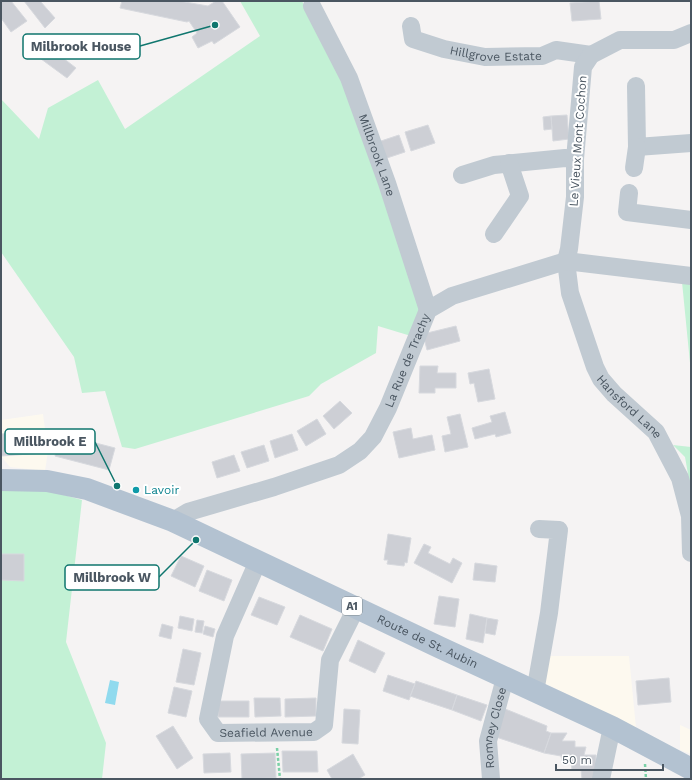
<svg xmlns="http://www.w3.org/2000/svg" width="692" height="780" viewBox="0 0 692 780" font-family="'Work Sans',sans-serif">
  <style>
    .commercial { fill: #fdf9ef }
    .green { fill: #c3f1d5 }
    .water { fill: #90daee }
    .building { fill: #cdcfd5; stroke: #d7d9de }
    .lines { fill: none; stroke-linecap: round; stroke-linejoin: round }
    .path { stroke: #7ad0a6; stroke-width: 2.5; stroke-dasharray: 3 2; stroke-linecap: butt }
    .minor { stroke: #c1cad2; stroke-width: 18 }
    .major { stroke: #b3c2d1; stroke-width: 22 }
    .culture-dot { fill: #0f9aa8; stroke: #fff; stroke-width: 1.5 }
    .labels { text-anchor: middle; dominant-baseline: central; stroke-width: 4; stroke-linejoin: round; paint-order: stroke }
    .shield { fill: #fff; stroke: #808990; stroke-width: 1 }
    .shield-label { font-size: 11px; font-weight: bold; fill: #4a5661 }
    .street-label { font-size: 12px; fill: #4a5661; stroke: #fff }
    .culture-label { font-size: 12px; fill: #0d838f; stroke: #fff; text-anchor: start }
    .leader { fill: none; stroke: #0f766e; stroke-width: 1.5 }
    .callout-dot { fill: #0f766e; stroke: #fff; stroke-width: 1.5 }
    .callout { fill: #fff; stroke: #0f766e; stroke-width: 1.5 }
    .callout-label { font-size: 13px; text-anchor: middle; font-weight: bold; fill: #4a5661 }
  </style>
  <rect width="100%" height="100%" fill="#f5f3f3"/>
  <path class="commercial" d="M43 414 48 451 45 471 10 467 1 456V420Z
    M546 656H629L636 728 542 682Z
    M680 725 691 730V754L680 750Z"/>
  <path class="green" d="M240 1H302L367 134 422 308 411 336 378 326 376 353 321 384 309 396 135 449 122 447 105 391 82 393 74 357 1 252V99L39 139 48 108 98 80 125 129 260 36Z
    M682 282H691V373Z
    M673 445 691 447V491L685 457Z
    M32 486 82 500 66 642 106 743 102 779H1V489Z"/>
  <path class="water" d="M110 680 119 682 115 705 105 703Z"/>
  <path class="building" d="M1 1H11L27 21 11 32 1 18Z
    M24 1H40L55 18 45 28Z
    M122 1H179L208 6 216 1H222L240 27 214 44 212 41 198 48 192 37 197 33 189 21 187 22 120 8Z
    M599 1 601 19 572 21 570 3Z
    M45 44 76 68 67 78 37 56Z
    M567 115 569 139 553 141 551 116Z
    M551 116 552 129 544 130 543 117Z
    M428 125 435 143 411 151 405 132Z
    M399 135 405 152 384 159 378 142Z
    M456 326 460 341 427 350 423 334Z
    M420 366H438L437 373H456V388H435V393H419Z
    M489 369 495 399 478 402 474 383 470 384 468 373Z
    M340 401 352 413 334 429 323 416Z
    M505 412 511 433 496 437 495 434 475 439 472 428 492 422 490 416Z
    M460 414 468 447 445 452 442 436 451 434 447 417Z
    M317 419 326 434 306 446 297 431Z
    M411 428 413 439 432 435 435 450 399 458 393 432Z
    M43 431 44 453 1 456V434Z
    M61 434 115 448 109 470 55 456Z
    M292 434 298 450 275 458 270 441Z
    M264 445 269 461 247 468 241 452Z
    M234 455 240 471 217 478 212 462Z
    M388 534 411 538 407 563 405 562 404 566 387 564 388 560H384Z
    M424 544 431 547 428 553 450 564 453 558 462 563 452 583 414 563Z
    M1 554H24V581L1 580Z
    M181 556 204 566 195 587 171 576Z
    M475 563 497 566 495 582 473 580Z
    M207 570 232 580 224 601 199 591Z
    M439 596 459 599 455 627 434 624Z
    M259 597 285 607 277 625 251 615Z
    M470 614 487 618 483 643 466 639Z
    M300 615 332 629 323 651 290 637Z
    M180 616 194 619 192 631 178 628Z
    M487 618 498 620 495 635 485 633Z
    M197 620 204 621 202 633 195 632Z
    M162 624 173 627 171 639 159 636Z
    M205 626 215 629 213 637 203 634Z
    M358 640 385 653 375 673 349 661Z
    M183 649 201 653 194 685 176 682Z
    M388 675 415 684 409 700 383 691Z
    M669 678 671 702 638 705 636 681Z
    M416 681 457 695 452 710 410 696Z
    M174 687 192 691 186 717 168 713Z
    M457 695 487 705 481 721 452 710Z
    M254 698H280L281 716 255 717Z
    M316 698V716L285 717V699Z
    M218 701H249V717H218Z
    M498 706 547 726 546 731 551 733 544 753 490 735Z
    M344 709 360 710 358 744 342 743Z
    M173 726 193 758 177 769 156 736Z
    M551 733H567L562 741H575V747H586L584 755H596V778L582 779 581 770H572L571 762H562L561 756 544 753Z
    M282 751H317L318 772H283Z
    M230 753 231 772 204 773 203 754Z
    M275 753 276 778 242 779 241 754Z
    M353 754 365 775 358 779H332L327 770Z"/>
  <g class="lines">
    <path class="path" d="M277 748 280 779
      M645 764 646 779"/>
    <g class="minor">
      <path id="s1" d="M312 6 349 78 387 183 428 310"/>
      <path id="s2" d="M411 26 413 39 444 49 485 57 542 56 556 50 591 55"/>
      <path id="s3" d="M691 33 674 40H620L591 55 583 67 575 159V197L569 249 566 261 570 293 595 367 601 379 614 394 656 432 680 478 690 516 691 553"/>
      <path d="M636 86 637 147 691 143"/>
      <path d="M634 168 637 147"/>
      <path d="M462 175 494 165 565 158 575 159"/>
      <path d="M629 193 627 212 691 220"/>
      <path d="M494 234 520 196 509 163"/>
      <path id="s4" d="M173 521 188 512 274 487 339 465 360 451 373 437 388 408 428 310 452 296 566 261 691 276"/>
      <path id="s5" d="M258 561 225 636 208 719 218 733 314 732 324 725 330 660 356 608"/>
      <path d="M535 692 549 613 559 530 539 529"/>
      <path id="s6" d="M491 779 488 741 505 678"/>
      <path d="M601 779 612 727"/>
    </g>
    <path class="major" id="s7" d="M1 480 47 481 87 489 173 521 441 648 612 727 691 769"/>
  </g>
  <circle class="culture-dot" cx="136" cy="490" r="4"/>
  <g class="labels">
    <rect class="shield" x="342" y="597" width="20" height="18" rx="3"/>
    <g class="shield-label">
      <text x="352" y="606">A1</text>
    </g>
    <g class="street-label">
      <text stroke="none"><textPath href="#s2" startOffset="98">Hillgrove Estate</textPath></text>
      <text transform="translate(578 141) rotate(-86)">Le Vieux Mont Cochon</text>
      <text stroke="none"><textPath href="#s1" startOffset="163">Millbrook Lane</textPath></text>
      <text stroke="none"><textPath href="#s4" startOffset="304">La Rue de Trachy</textPath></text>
      <text stroke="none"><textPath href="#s3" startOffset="478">Hansford Lane</textPath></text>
      <text stroke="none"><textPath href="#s7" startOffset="460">Route de St. Aubin</textPath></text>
      <text stroke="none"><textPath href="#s6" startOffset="52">Romney Close</textPath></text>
      <text stroke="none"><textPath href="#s5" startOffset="232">Seafield Avenue</textPath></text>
    </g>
    <g class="culture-label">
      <text x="144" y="490">Lavoir</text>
    </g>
  </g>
  <path class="leader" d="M215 25L140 46M117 486L95 442M196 540L159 577"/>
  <g class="callout-dot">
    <circle cx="215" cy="25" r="4"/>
    <circle cx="117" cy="486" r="4"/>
    <circle cx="196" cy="540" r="4"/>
  </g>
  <g class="callout">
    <rect x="23" y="34" width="117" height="25" rx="4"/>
    <rect x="5" y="429" width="90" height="25" rx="4"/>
    <rect x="65" y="565" width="94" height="25" rx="4"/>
  </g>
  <g class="callout-label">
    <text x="81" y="51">Milbrook House</text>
    <text x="50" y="446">Millbrook E</text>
    <text x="112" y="582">Millbrook W</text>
  </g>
  <rect width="692" height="780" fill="none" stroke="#4a5661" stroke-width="4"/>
  <path d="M556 764v6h107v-6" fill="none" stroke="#4a5661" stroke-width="2"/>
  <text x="562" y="764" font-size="12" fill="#4a5661" stroke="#ffffff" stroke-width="3" paint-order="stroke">50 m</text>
</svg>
